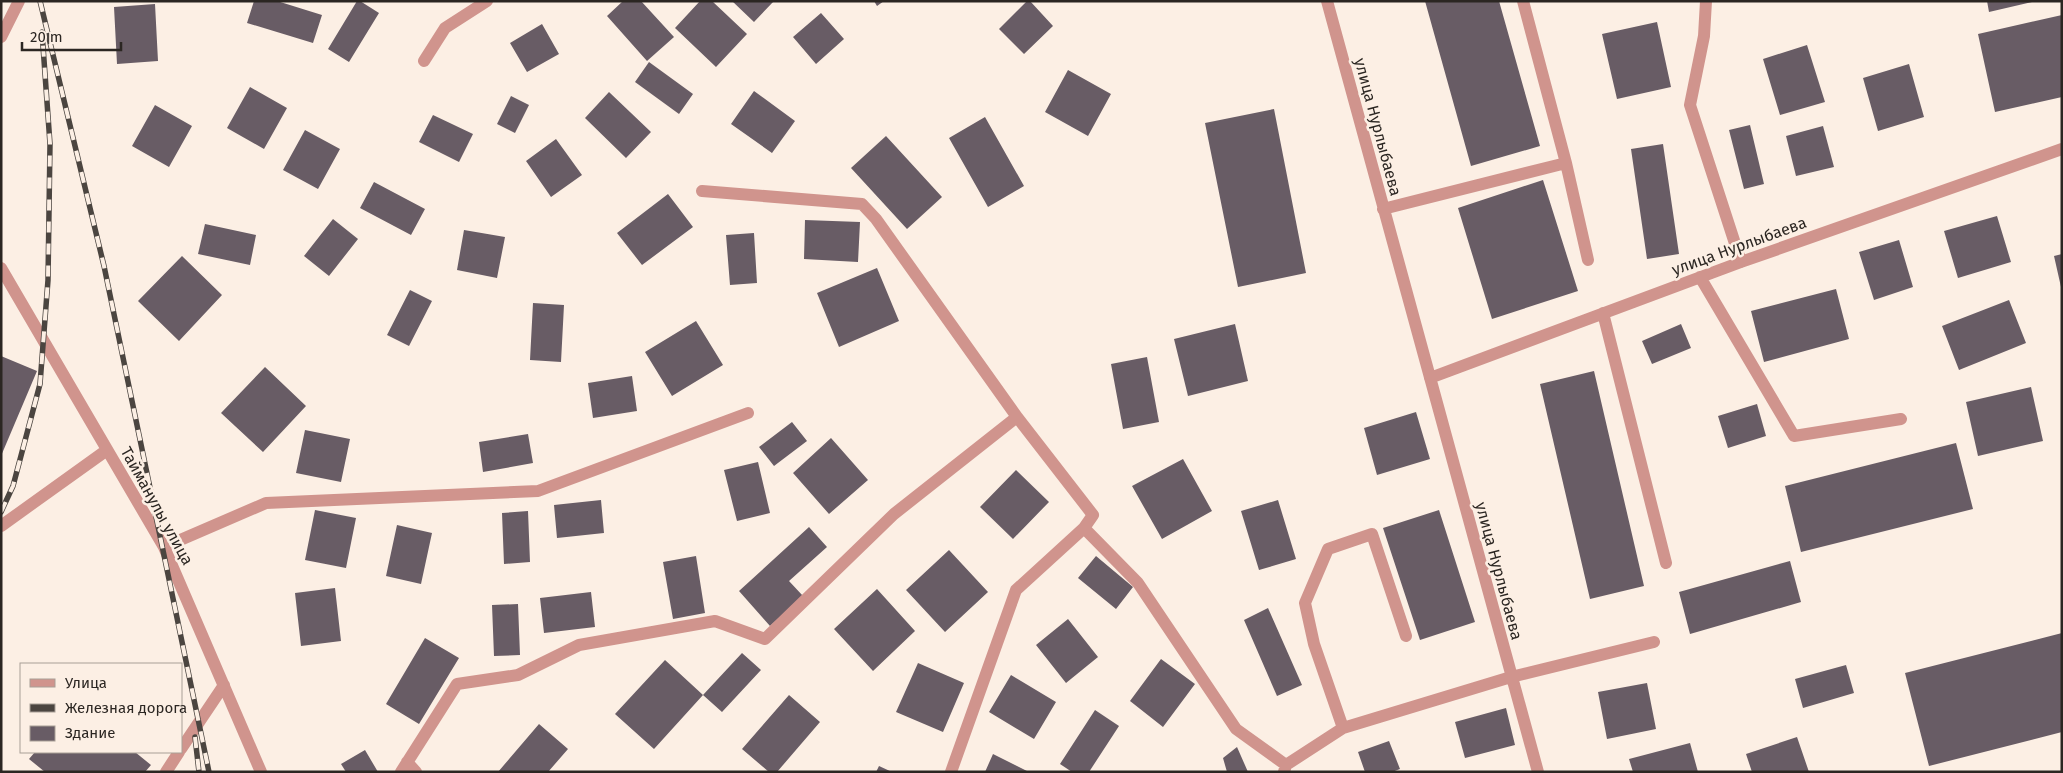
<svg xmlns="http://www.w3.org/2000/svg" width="2063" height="773" viewBox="0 0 2063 773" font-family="'Fira Sans',sans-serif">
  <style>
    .building { fill: #685c65 }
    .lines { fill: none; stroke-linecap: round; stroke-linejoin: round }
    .minor { stroke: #d0948d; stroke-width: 12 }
    .rail-casing { stroke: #4b4540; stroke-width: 5.5 }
    .rail { stroke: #fcefe4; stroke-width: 4; stroke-dasharray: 11; stroke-linecap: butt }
    .labels { text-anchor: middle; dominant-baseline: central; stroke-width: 5; stroke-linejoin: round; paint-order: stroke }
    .street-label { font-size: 16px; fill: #2b2622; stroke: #fcefe4 }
  </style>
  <rect width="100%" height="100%" fill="#fcefe4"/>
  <path class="building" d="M254 1H277L322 15 313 43 247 23Z
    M357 1H360L379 13 349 62 328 49Z
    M623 1H641L674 37 647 61 607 16Z
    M700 1H712L747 34 716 67 675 28Z
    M732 1H774L754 22Z
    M874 1H884L877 6Z
    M1027 1H1030L1053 26 1024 54 999 29Z
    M1425 1H1499L1540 146 1471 166Z
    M1987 1H2032V2L1989 12Z
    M155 4 158 61 117 64 114 7Z
    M821 13 844 39 816 64 793 37Z
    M2062 15V97L1995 112 1978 34Z
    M1657 22 1671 87 1617 99 1602 34Z
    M542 24 559 54 527 72 510 43Z
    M1807 45 1825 102 1780 115 1763 59Z
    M649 62 693 94 679 114 635 82Z
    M1909 64 1924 117 1878 131 1863 78Z
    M1068 70 1111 94 1088 136 1045 112Z
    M250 87 287 108 264 149 227 128Z
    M754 91 795 121 772 153 731 124Z
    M609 92 651 132 626 158 585 118Z
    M511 96 529 105 515 133 497 124Z
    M155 105 192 126 169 167 132 146Z
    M1274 109 1306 273 1238 287 1205 123Z
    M433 115 473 134 459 162 419 142Z
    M985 117 1024 186 988 207 949 138Z
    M1750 125 1764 184 1744 189 1729 130Z
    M1823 126 1834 167 1796 176 1786 136Z
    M305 130 340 149 318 189 283 170Z
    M886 136 942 197 907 229 851 168Z
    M556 139 582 175 551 197 526 161Z
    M1663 144 1679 254 1647 259 1631 149Z
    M1543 180 1578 291 1492 319 1458 208Z
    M374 182 425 209 411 235 360 208Z
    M668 194 693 227 642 265 617 233Z
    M1997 216 2011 262 1958 278 1944 231Z
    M333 219 358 239 329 276 304 256Z
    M805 220 860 222 858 262 804 259Z
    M205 224 256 235 250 265 198 254Z
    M464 230 505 237 497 278 457 270Z
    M754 233 757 283 730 285 726 235Z
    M1899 240 1913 287 1874 300 1859 252Z
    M2062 254V287H2061L2054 256Z
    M182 256 222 295 179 341 138 301Z
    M877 268 899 321 839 347 817 293Z
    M1836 289 1849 339 1764 362 1751 311Z
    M410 290 432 301 409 346 387 335Z
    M2009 300 2026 343 1959 370 1942 326Z
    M533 303 564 305 561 362 530 360Z
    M696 321 723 365 672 396 645 352Z
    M1235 324 1248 381 1188 396 1174 339Z
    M1681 324 1691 348 1652 364 1642 341Z
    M1 356 37 371 1 456Z
    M1147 357 1159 422 1123 429 1111 364Z
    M265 367 306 406 263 452 221 413Z
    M1594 371 1644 586 1590 599 1540 384Z
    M632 376 637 411 593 418 588 383Z
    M2031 387 2043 441 1978 456 1966 402Z
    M1757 404 1766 436 1728 448 1718 416Z
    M1416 412 1430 459 1377 475 1364 428Z
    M792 422 807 441 774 466 759 447Z
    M305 430 350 439 341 482 296 473Z
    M528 434 533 463 483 472 479 442Z
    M831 438 868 480 829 514 793 473Z
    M1956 443 1973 509 1801 552 1785 486Z
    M1183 459 1212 511 1162 539 1132 486Z
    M758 462 770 513 737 521 724 470Z
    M1016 470 1049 502 1013 539 980 507Z
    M601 500 604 533 557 538 554 505Z
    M1278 500 1296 559 1259 570 1241 511Z
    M315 510 356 518 346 568 305 560Z
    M1439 510 1475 622 1420 640 1383 528Z
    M528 511 530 562 504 564 502 513Z
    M397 525 432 533 421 584 386 576Z
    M809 527 827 547 789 581 803 596 770 626 739 591Z
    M949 550 988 592 945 632 906 590Z
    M696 556 705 613 673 619 663 562Z
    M1096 556 1133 587 1116 609 1078 578Z
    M1790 561 1801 602 1690 634 1679 592Z
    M335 588 341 641 301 646 295 593Z
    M877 589 915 631 873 671 834 629Z
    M591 592 595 627 544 633 540 598Z
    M518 604 520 655 494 656 492 605Z
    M1268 608 1302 685 1277 696 1244 620Z
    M1068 619 1098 657 1066 683 1036 645Z
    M2062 633V732L1929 766 1905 673Z
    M425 638 459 658 419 724 386 704Z
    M742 653 761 670 722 712 703 695Z
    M1161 659 1195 684 1163 727 1130 701Z
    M665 660 703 695 654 749 615 714Z
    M918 663 964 683 943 732 896 712Z
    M1846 665 1854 693 1803 708 1795 679Z
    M1011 675 1056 702 1034 739 989 712Z
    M1647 683 1656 729 1607 739 1598 692Z
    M789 695 820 722 777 772H769L742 749Z
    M1506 708 1515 745 1465 758 1455 722Z
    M1095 710 1119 726 1089 772H1072L1060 764Z
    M539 724 568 749 548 772H498Z
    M1797 737 1809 772H1752L1746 754Z
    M1389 741 1400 769 1392 772H1365L1358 752Z
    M1690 743 1698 772H1633L1629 759Z
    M1237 747 1248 772H1227L1223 758Z
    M365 750 378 772H346L341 764Z
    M35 752H135L151 765 145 772H45L29 759Z
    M993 754 1029 772H985Z
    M879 766 892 772H876Z"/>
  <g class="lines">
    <path class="minor" d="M1327 1 1538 772
      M1523 1 1566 163 1588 260
      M1706 1 1704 36 1690 105 1741 262
      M1 37 19 1
      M424 61 445 28 487 1
      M702 191 862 204 876 219 1017 417
      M1383 209 1566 163
      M1 268 164 547 261 772
      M1700 277 1794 436 1901 419
      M1603 313 1666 563
      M1430 378 1741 262 2062 149
      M1 526 107 450
      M164 547 266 503 538 491 748 413
      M1343 728 1314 644 1305 603 1328 549 1372 534 1406 636
      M181 749 224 685
      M407 762 416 772
      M166 772 179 752
      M401 772 457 684 518 675 579 645 715 621 765 639 894 514 1017 417 1093 515 1084 528
      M951 772 1016 590 1084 528 1138 583 1236 729 1286 765
      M1284 772 1286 765 1343 728 1511 677 1654 642"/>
    <defs>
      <path id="rail" d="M40 1 104 266 209 772
        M1 512 13 486 40 384 48 280 50 144 42 32
        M195 737 199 772"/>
    </defs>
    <use href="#rail" class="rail-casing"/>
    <use href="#rail" class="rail"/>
  </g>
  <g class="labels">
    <g class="street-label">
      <text transform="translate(1378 127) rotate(75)">улица Нурлыбаева</text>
      <text transform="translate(1739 246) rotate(-20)">улица Нурлыбаева</text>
      <text transform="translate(157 506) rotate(61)">Тайманулы улица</text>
      <text transform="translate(1499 571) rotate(75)">улица Нурлыбаева</text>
    </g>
  </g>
  <rect width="2063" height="773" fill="none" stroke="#2b2622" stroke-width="5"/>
  <rect x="20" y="663" width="162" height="90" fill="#fcefe4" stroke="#a89f96"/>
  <rect x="30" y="679" width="25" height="8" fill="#d0948d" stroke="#a89f96"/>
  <text x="65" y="688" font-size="15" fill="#2b2622">Улица</text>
  <rect x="30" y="704" width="25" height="8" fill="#4b4540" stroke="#a89f96"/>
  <text x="65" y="713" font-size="15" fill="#2b2622">Железная дорога</text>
  <rect x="30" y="726" width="25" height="15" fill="#685c65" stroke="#a89f96"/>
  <text x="65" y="738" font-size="15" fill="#2b2622">Здание</text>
  <path d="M22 42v8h99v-8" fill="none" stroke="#2b2622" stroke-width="2.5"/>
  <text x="30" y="42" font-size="15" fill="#2b2622" stroke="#fcefe4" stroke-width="4" paint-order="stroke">20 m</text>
</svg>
